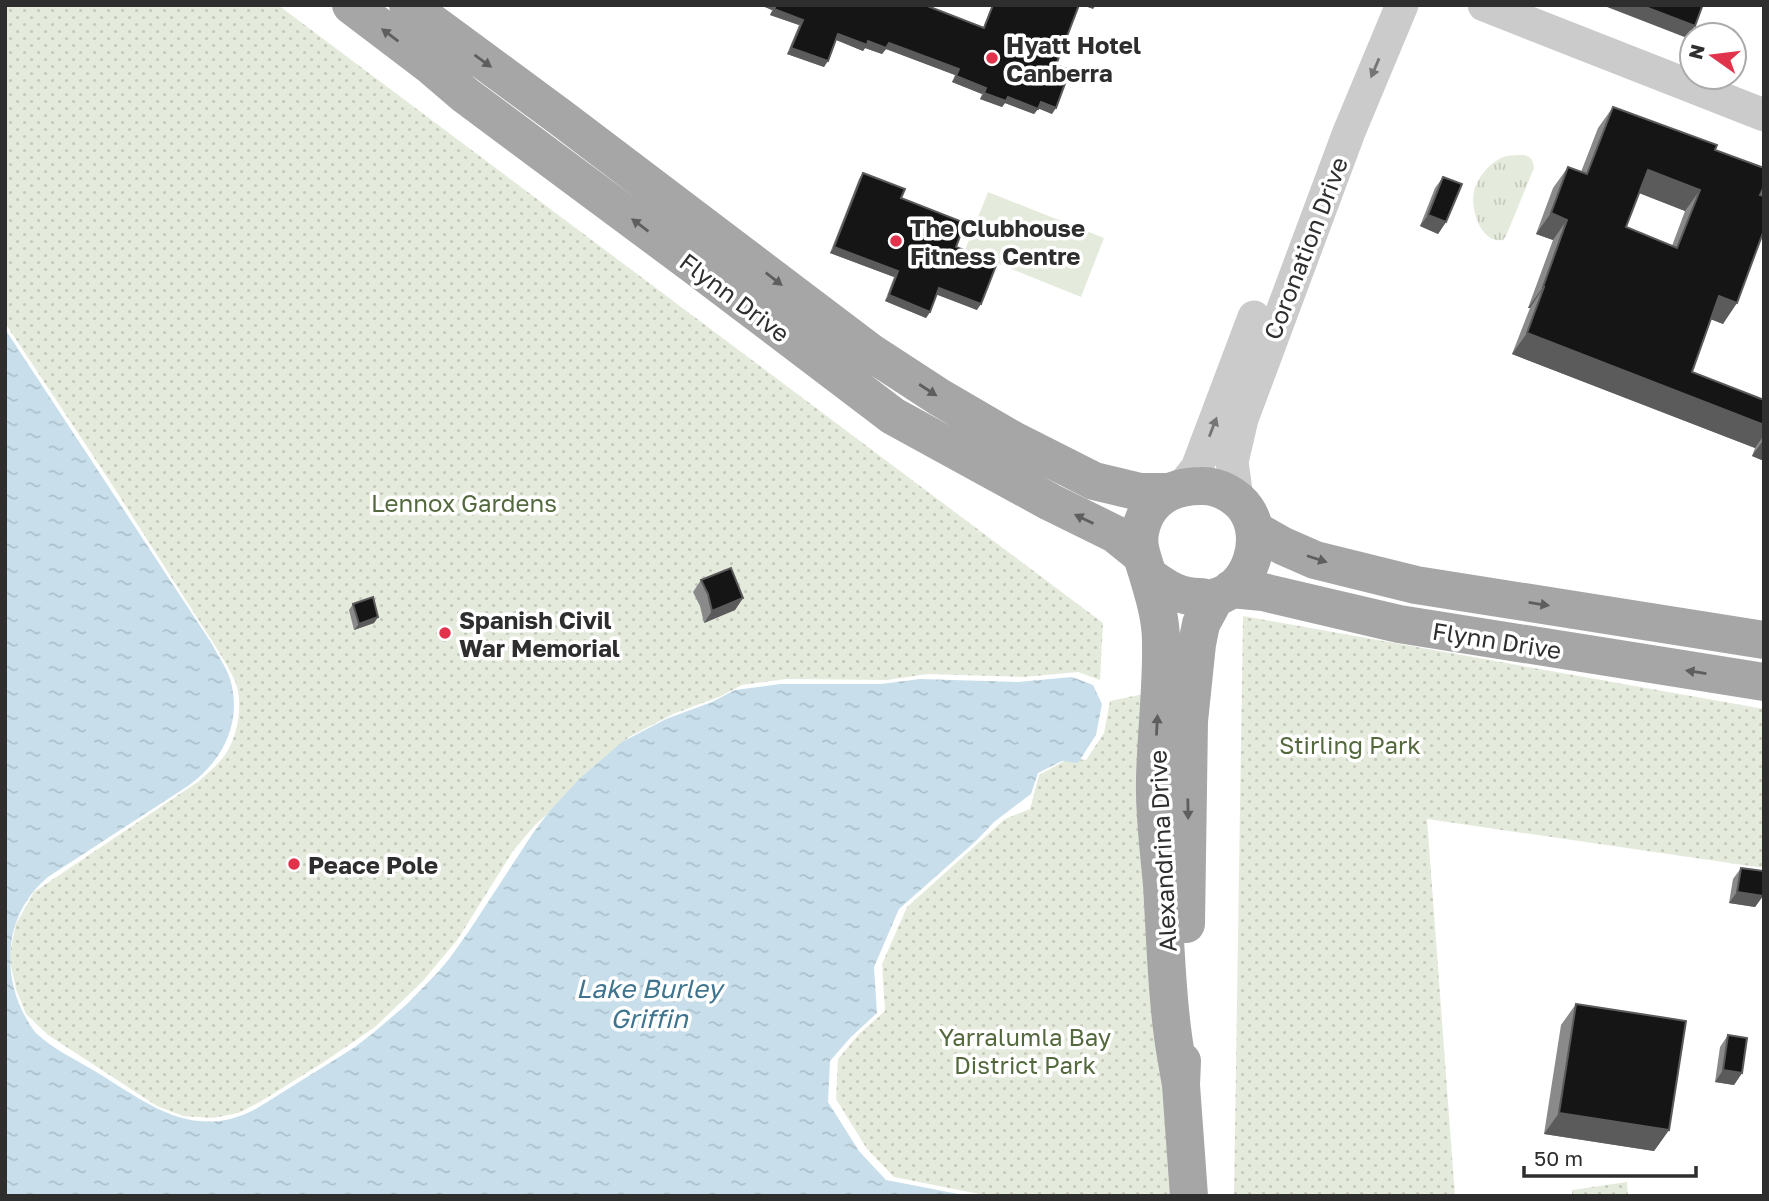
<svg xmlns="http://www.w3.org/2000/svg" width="1769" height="1201" viewBox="0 0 1769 1201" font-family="'Golos Text',sans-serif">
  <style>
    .grass { fill: url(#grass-tufts) }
    .park { fill: url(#park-dots) }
    .garden { fill: #e5ebdc }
    .water { fill: url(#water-ripples) }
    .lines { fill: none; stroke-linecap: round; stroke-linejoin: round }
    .minor { stroke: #cbcbcb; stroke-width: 33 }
    .major { stroke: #a6a6a6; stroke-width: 38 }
    .wall { fill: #8a8a8a; fill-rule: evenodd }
    .shaded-wall { fill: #5b5b5b }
    .building { fill: #151515; stroke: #5b5b5b; stroke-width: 2; fill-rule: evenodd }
    .oneway { fill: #5e5e5e }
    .oneway2 { fill: #757575 }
    .poi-dot { fill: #e1344c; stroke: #fff; stroke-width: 2.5 }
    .labels { text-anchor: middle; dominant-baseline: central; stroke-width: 7; stroke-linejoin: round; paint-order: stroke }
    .poi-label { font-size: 24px; font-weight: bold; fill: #2e2e2e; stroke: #fff; text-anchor: start }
    .street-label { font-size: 24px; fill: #2e2e2e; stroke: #fff }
    .park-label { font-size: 24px; fill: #54683d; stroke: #fff }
    .water-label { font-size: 26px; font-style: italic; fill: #3e748e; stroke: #fff }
  </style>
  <defs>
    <pattern id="grass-tufts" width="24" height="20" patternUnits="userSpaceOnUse" patternTransform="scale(1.75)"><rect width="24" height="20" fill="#e5ebdc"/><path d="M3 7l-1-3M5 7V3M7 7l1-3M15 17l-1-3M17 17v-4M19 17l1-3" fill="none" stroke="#c5cabd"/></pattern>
    <pattern id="park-dots" width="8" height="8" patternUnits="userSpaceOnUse" patternTransform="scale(1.75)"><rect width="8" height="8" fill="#e5ebdc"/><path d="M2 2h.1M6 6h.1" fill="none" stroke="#c5cabd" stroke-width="1.8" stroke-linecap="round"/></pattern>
    <pattern id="water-ripples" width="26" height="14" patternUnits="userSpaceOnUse" patternTransform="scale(1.75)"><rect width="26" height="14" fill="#c8dfeb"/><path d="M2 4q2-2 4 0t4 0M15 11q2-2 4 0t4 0" fill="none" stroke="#acc0ca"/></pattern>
  </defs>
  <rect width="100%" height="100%" fill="#fff"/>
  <path class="grass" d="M1523 155C1531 156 1533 160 1534 168L1506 236 1503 240C1480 244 1470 208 1474 191 1478 176 1491 161 1506 156 1511 155 1518 155 1523 155Z"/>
  <path class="park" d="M5 5H278L1103 623 1100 680 1078 672 1024 677 927 674 887 680 786 679 742 685 719 697 673 714 629 737 585 774 554 808 535 825 513 851 458 939 422 982 375 1027 324 1062 260 1102 238 1113 213 1118 183 1116 157 1106 48 1035 26 1014 16 989 9 957 16 924 34 892 199 781C210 771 223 761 229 748 238 731 242 706 237 687 233 674 226 664 219 652L111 483 5 323Z
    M1243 616 1764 709V868L1427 819 1455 1196H1234Z
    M1148 693 1182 1196H989L894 1177 867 1149 836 1099 838 1059 859 1034 885 1011 882 964 907 907 1005 819 1030 809 1039 775 1070 758 1086 760 1104 733 1110 701Z
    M1627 1182 1628 1196H1572V1190Z"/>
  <path class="garden" d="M988 192 1104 238 1081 297 965 250Z"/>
  <path class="water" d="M5 329 212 644C218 656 226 666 230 679 243 722 223 761 188 786L48 877C0 917 0 985 35 1032 52 1049 77 1060 98 1073 150 1105 196 1143 259 1107L355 1047 373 1033 406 1005 438 972 449 959 469 931 533 833 548 813 579 779 622 742 666 719 712 702 735 690 780 684H881L920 679 1018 682 1072 677 1093 685 1102 704 1096 735 1078 763 1062 761 1038 773 1031 794 994 822 976 841 899 909 874 967 877 1013 851 1037 830 1061 828 1102 859 1151 886 1180 969 1196H5Z"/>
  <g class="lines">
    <path class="minor" d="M1484 5 1764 115
      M1182 487 1197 468 1254 317
      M1237 498 1232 462 1242 419 1349 132 1402 5"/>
    <path class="major" d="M351 5 430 65 465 95 695 266 893 416 1050 502 1115 534 1141 555
      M408 5 560 117 870 352 939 397 1013 440 1094 481 1140 492H1168
      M1255 530 1283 546 1315 560 1416 585 1764 640
      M1148 575C1165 588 1179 597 1200 597 1205 598 1212 599 1216 597 1251 587 1266 538 1246 509 1237 496 1218 485 1201 486 1171 486 1146 500 1140 532 1137 549 1145 563 1149 579 1155 599 1161 620 1161 641 1162 687 1156 733 1155 779 1154 814 1159 850 1162 885 1165 932 1166 981 1172 1028 1174 1047 1178 1066 1181 1085
      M1231 589 1263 592 1399 624 1764 682
      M1186 924 1189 721 1197 644 1201 624 1215 598
      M1182 1061 1181 1085 1189 1196"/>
  </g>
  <path class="wall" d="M760 5H925L983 28 992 5H1079L1056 65 1052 114 1039 108 1034 114 1005 103 1002 107 980 99 982 94 952 82 955 75 886 49 882 54 865 48 863 51 836 40 824 67 787 54 799 25 770 15 772 10Z
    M1613 107 1715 150 1760 195 1723 324 1711 319 1692 372 1764 400V461L1752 456 1755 448 1512 354 1530 308H1528L1553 240 1536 234 1553 188 1568 167 1581 172 1598 128ZM1639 193 1685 211 1672 246 1626 227Z
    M863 173 901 198 956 247 977 310 937 294 930 312 926 318 885 301 894 277 830 253 859 179Z
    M1443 177 1446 222 1438 234 1420 226 1435 188Z
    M701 580 743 598 735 610 704 623 700 606 693 592Z
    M353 604 378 617 374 623 354 630 349 610Z
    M1741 868 1763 896 1755 907 1729 903 1733 879Z
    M1576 1004 1669 1130 1654 1151 1544 1134 1561 1025Z
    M1728 1035 1742 1073 1734 1085 1715 1082 1720 1047Z"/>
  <path class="shaded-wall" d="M760 5H775L772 10Z
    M1082 5H1096L1093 9Z
    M1602 5H1640L1695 26 1687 38Z
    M774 9 803 20 799 25 770 15Z
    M838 34 868 41 889 43 959 69 955 75 886 49 882 54 865 48 863 51 834 39Z
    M791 48 828 61 824 67 787 54Z
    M956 76 986 88 982 94 952 82Z
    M984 93 1008 97 1038 109 1034 114 1005 103 1002 107 980 99Z
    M1041 102 1056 108 1052 114 1037 108Z
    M1648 170 1700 190 1685 211 1634 191Z
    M1551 213 1567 220 1553 240 1536 234Z
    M1428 215 1446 222 1438 234 1420 226Z
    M834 247 898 271 894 277 830 253Z
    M1543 287H1544L1530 308H1528Z
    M939 288 981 304 977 310 935 294Z
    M889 295 930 312 926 318 885 301Z
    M1719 296 1737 303 1723 324 1705 317Z
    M1527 333 1764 425V435L1755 448 1512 354Z
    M1764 439V461L1752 456Z
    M743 598 735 610 704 623 712 611Z
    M378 617 374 623 354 630 359 624Z
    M1737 892 1763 896 1755 907 1729 903Z
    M1723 1070 1742 1073 1734 1085 1715 1082Z
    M1559 1113 1669 1130 1654 1151 1544 1134Z"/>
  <path class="building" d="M776 5H925L984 28 993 5H1079L1056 65 1070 70 1056 108 1041 102 1038 109 1008 97 1006 101 984 93 986 88 956 76 959 69 889 43 886 48 868 41 867 45 838 34 828 61 791 48 803 20 774 9Z
    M1640 5H1699L1702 7 1695 26Z
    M1613 107 1717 145 1715 150 1764 168V186L1760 195 1764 196V230L1737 303 1719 296 1692 372 1764 400V425L1527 333 1544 287H1543L1567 220 1551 213 1568 167 1587 174ZM1648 170 1700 190 1677 248 1626 227Z
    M863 173 905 189 901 198 965 223 956 247 997 263 981 304 939 288 930 312 889 295 898 271 834 247Z
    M1443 177 1462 184 1446 222 1428 215Z
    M731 568 743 598 712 611 708 594 701 580Z
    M373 597 378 617 359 624 353 604Z
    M1741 868 1764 871 1763 896 1737 892Z
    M1576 1004 1686 1021 1669 1130 1559 1113Z
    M1728 1035 1747 1038 1742 1073 1723 1070Z"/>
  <defs><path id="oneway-solid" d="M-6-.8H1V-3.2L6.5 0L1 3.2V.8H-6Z" transform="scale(1.75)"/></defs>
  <g class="oneway">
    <use href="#oneway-solid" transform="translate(390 35) rotate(-143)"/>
    <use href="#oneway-solid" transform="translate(483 61) rotate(36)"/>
    <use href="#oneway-solid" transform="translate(640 225) rotate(-143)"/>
    <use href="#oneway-solid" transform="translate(774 279) rotate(38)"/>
    <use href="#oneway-solid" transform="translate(928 390) rotate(33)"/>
    <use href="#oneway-solid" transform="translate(1084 519) rotate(-154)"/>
    <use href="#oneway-solid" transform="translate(1317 559) rotate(18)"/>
    <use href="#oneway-solid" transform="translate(1539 604) rotate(9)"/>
    <use href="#oneway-solid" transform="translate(1696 672) rotate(-171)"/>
    <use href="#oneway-solid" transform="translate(1157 725) rotate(-87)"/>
    <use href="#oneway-solid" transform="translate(1188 809) rotate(89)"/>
  </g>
  <g class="oneway2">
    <use href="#oneway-solid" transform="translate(1375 68) rotate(113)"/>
    <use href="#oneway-solid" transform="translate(1213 427) rotate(-69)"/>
  </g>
  <g class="poi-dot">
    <circle cx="992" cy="58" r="7"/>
    <circle cx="896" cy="241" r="7"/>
    <circle cx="445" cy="633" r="7"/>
    <circle cx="294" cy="864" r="7"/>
  </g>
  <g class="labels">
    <g class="poi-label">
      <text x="1006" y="44">Hyatt Hotel<tspan x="1006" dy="28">Canberra</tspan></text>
      <text x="910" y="227">The Clubhouse<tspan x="910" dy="28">Fitness Centre</tspan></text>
      <text x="459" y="619">Spanish Civil<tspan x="459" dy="28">War Memorial</tspan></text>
      <text x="308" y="864">Peace Pole</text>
    </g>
    <g class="street-label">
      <text transform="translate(1305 248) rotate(-69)">Coronation Drive</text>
      <text transform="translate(735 297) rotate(37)">Flynn Drive</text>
      <text transform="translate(1497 640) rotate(9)">Flynn Drive</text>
      <text transform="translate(1162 851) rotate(-93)">Alexandrina Drive</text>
    </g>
    <g class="park-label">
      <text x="464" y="502">Lennox Gardens</text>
      <text x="1350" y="744">Stirling Park</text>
      <text x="1025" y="1036">Yarralumla Bay<tspan x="1025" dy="28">District Park</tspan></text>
    </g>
    <g class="water-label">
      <text x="649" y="988">Lake Burley<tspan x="649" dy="30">Griffin</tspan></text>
    </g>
  </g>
  <rect width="1769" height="1201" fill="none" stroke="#2e2e2e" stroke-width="14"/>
  <g transform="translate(1713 56) rotate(284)"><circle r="33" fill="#ffffff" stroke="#ababab" stroke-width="2"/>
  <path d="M0-5L12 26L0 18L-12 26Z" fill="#e1344c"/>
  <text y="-10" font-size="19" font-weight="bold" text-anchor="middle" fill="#2e2e2e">N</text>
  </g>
  <path d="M1524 1166v10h172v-10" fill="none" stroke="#2e2e2e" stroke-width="3.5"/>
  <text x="1534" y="1166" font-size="21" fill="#2e2e2e" stroke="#ffffff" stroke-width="5" paint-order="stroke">50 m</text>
</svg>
